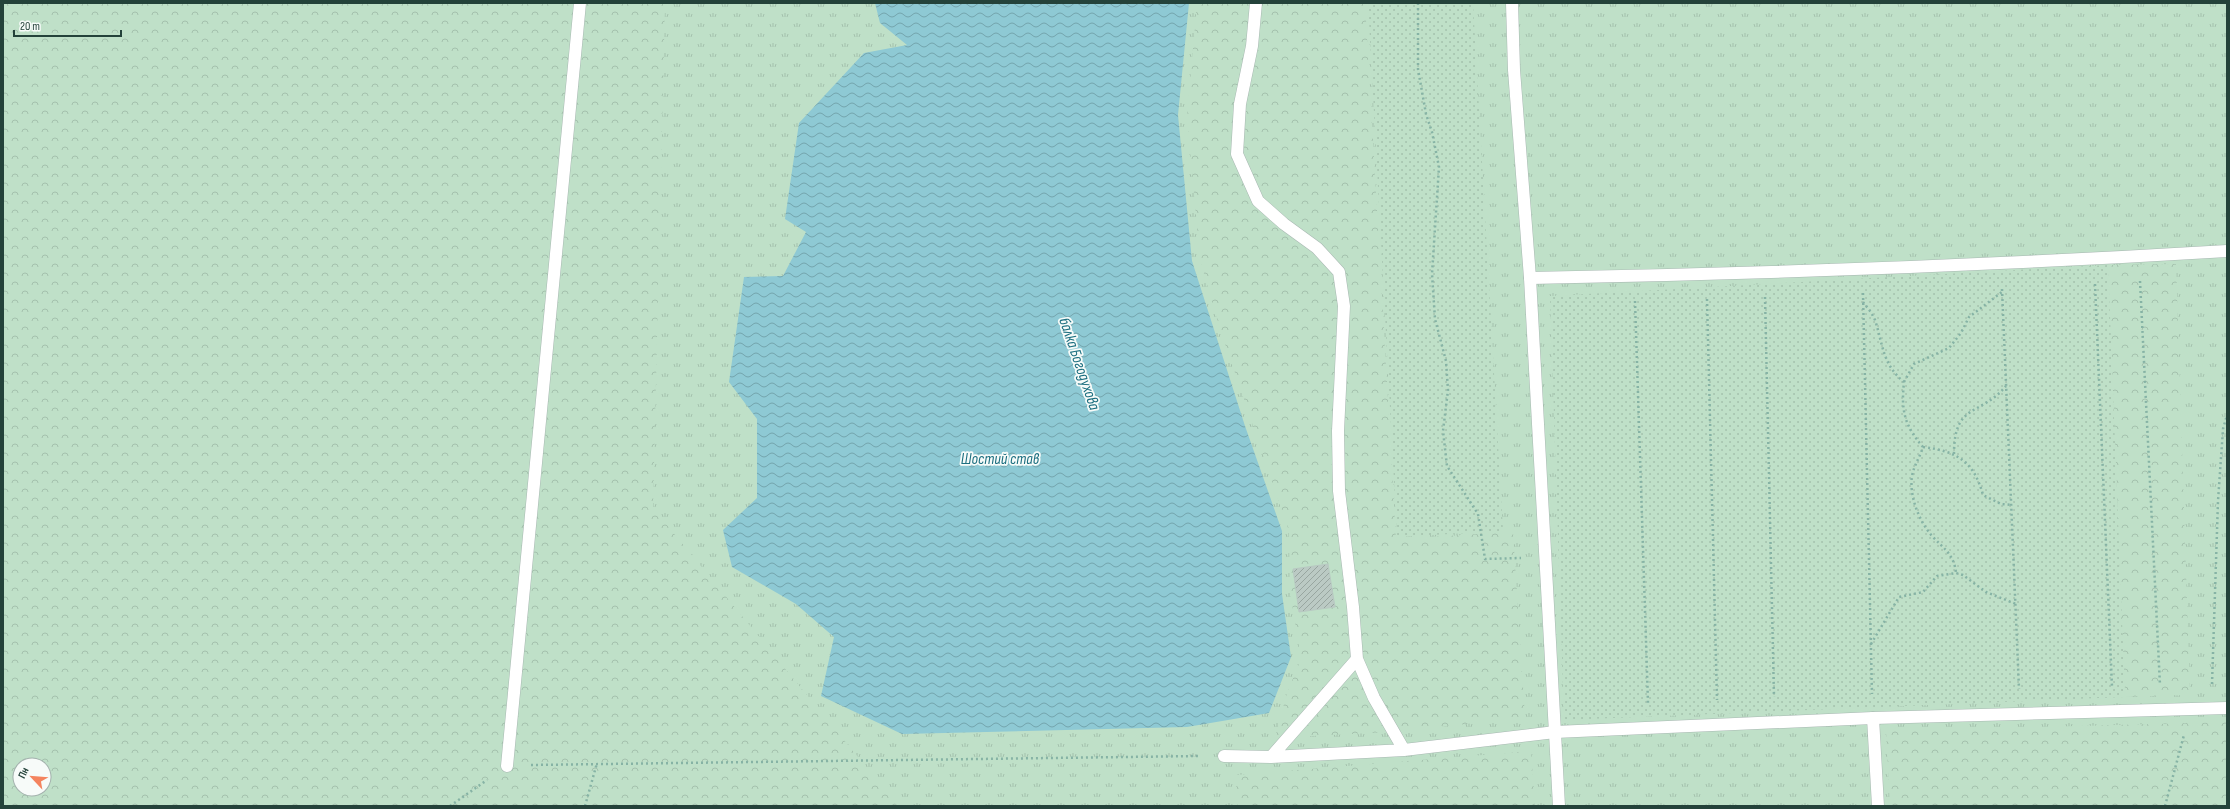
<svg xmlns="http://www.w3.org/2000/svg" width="2230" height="809" viewBox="0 0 2230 809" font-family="'Sofia Sans Condensed',sans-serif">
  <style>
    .grass { fill: url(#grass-tufts); fill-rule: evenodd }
    .forest { fill: url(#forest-crowns); fill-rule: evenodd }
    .garden { fill: url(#garden-dots) }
    .water { fill: url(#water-waves) }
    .building { fill: url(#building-hatch); stroke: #b8c9c2 }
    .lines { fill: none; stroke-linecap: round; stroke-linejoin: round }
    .lane-casing { stroke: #a8b8b2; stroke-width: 13 }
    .street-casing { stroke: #a8b8b2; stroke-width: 13 }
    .path { stroke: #86b3a5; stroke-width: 2.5; stroke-dasharray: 2 3; stroke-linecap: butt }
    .lane { stroke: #fff; stroke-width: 12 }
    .street { stroke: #fff; stroke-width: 12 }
    .labels { text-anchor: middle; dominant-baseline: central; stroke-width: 3.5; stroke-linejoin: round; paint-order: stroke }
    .water-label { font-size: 16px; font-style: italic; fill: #1c6f80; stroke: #f7fbf9 }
  </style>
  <defs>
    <pattern id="grass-tufts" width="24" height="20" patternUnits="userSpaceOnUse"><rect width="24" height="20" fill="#bfe0c8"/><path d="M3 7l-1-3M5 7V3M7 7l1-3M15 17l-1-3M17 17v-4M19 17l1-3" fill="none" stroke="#a4c1ad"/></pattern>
    <pattern id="forest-crowns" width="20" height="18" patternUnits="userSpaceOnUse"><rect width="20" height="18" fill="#bfe0c8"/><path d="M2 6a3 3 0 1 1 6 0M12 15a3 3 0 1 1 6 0" fill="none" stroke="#a4c1ad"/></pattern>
    <pattern id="garden-dots" width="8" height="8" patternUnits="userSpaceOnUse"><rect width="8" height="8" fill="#bfe0c8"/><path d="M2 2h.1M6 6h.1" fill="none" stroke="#a4c1ad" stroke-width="1.8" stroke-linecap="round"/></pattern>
    <pattern id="water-waves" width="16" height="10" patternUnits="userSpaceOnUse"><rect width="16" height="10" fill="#8ec9d4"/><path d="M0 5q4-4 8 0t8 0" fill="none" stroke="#74a5ad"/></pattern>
    <pattern id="building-hatch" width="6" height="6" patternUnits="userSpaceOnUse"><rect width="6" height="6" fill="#bbcac4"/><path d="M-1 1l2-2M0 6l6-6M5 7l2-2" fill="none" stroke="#98a6a0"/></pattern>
  </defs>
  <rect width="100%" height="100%" fill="#e6efeb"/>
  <path class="grass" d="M3 3H2227V806H3ZM20 765H44V789H20Z"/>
  <path class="forest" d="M3 3H665L653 508 895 802 896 806H3ZM20 765H44V789H20Z
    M1197 3H1365L1396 539 1513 532 1525 717 1407 731 1275 738 1287 693 1301 659 1290 592 1289 531 1220 329 1200 260 1187 117Z
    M2176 264 2190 695 2125 697 2108 265Z
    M2227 722V806H1890L1886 731Z
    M1531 751 1535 806H1237L1236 775Z"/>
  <path class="garden" d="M1368 3H1473L1503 531 1397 537Z
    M2108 265 2125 697 1564 720 1550 296Z"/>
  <path class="water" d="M875 3H1189L1178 115 1192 261 1245 426 1282 531V594L1291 657 1269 713 1187 727 902 734 821 696 834 637 796 604 732 567 723 530 757 498V419L729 382 744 277 783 276 806 232 785 219 799 123 864 53 907 45 880 23Z"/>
  <path class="building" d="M1328 564 1335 607 1299 612 1293 569Z"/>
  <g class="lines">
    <defs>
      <path id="lane" d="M1512 3 1514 70 1530 278 1559 806
        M1873 718 1878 806"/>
      <path id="street" d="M1256 3 1252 46 1240 104 1237 154 1258 201 1284 224 1317 248 1339 272 1344 306 1338 431 1339 491 1353 607 1357 659 1374 698 1404 750
        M1530 278C1762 274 1995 265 2227 251
        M1224 756 1271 757 1404 750 1555 732 1873 718 2227 708
        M1271 757 1357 659
        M507 766 580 3"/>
    </defs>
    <use href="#lane" class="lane-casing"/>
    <use href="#street" class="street-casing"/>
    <path class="path" d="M1418 3V69L1426 114 1432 132 1439 167 1432 274 1435 319 1446 361 1448 390 1443 431 1447 466 1478 514 1485 559 1521 558
      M2140 281 2160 685
      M2095 284 2112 687
      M2002 289 2019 689
      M1863 293 1872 694
      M1765 297 1774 697
      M1707 299 1717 700
      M1635 301 1648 703
      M1863 302C1867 307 1872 313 1875 320 1883 344 1882 364 1904 382 1901 410 1904 425 1923 447 1920 457 1914 465 1912 476 1909 496 1919 521 1932 536 1944 549 1954 554 1956 573
      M1904 382 1914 364 1949 348 1961 333 1969 317 2002 292
      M1923 447C1956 451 1974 461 1983 495L2001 504 2012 505
      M1954 454C1954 402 1980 417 2006 386
      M1871 644 1899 597 1923 592 1937 576 1956 573 1963 575 1986 592 2016 604
      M2212 684 2218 501 2223 429 2227 415
      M531 765 1200 756
      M450 806 487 780
      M585 806 597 763
      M2165 806 2184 735"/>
    <use href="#lane" class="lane"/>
    <use href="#street" class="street"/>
  </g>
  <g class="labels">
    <g class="water-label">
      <text transform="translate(1079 364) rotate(71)">балка Богодухова</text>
      <text x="1000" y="459">Шостий став</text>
    </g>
  </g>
  <rect width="2230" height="809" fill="none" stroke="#24423a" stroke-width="8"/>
  <g transform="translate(32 777) rotate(296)"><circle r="19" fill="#f7fbf9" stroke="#a3b1ad"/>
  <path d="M0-3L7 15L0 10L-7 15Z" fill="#f4845f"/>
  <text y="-6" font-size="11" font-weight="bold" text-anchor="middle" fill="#24423a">Пн</text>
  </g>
  <path d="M14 30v6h107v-6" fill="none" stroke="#24423a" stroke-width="2"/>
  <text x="20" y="30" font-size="12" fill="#24423a" stroke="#f7fbf9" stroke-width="3" paint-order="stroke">20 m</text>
</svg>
